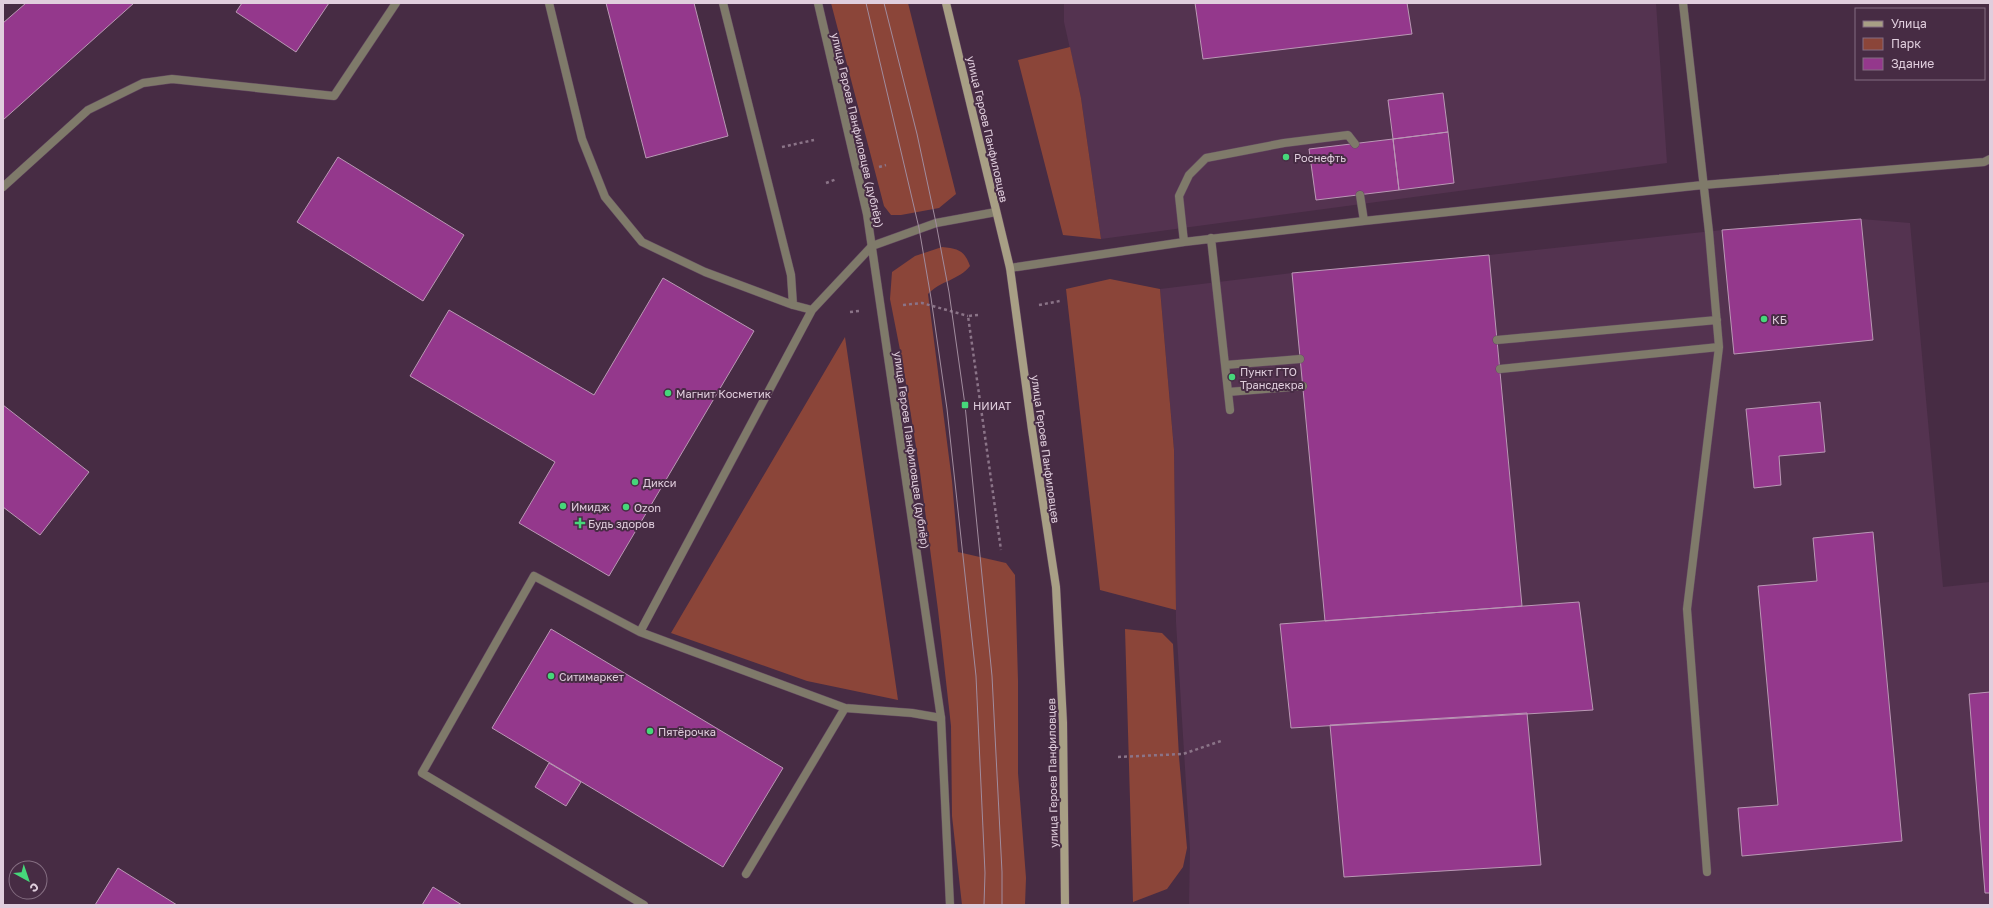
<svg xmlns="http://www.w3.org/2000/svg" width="1993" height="908" viewBox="0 0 1993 908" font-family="'Golos Text',sans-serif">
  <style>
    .built { fill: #543350 }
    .green { fill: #8b4539 }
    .building { fill: #94388c; stroke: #ba98b5 }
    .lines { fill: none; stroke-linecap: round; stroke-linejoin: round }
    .service-casing { stroke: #634960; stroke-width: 9 }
    .minor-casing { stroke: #634960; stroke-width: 9 }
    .secondary-casing { stroke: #634960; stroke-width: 9 }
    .path { stroke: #8b7488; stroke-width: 2.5; stroke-dasharray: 3 3; stroke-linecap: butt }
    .service { stroke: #7f7a6a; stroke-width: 8 }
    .minor { stroke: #7f7a6a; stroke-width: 8 }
    .secondary { stroke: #a89f85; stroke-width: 8 }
    .tram { stroke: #a18c9e; stroke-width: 1 }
    .poi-dot { fill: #46d77a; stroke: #472c44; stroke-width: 1.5 }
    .labels { text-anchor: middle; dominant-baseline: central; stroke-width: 4; stroke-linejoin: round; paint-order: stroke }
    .street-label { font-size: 11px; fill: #e0cedd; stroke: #472c44 }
    .poi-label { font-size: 11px; fill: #e0cedd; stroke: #472c44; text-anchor: start }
  </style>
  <rect width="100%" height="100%" fill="#472c44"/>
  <path class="built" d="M1064 3H1656L1667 163 1101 239 1081 98 1064 22Z
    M1861 219 1910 223 1943 587 1990 582V905H1189L1190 849 1176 622 1174 450 1160 289 1292 273 1489 255 1722 230Z"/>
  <path class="green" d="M831 3H908L956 194 939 208 901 215H891L884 206Z
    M1070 47 1081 98 1101 239 1063 235 1018 60Z
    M942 247C959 249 964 250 970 266 959 280 940 281 928 294L952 481 958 552 1006 563 1015 575 1018 681V773L1026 878 1025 905H962L952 816 951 726 938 610 920 472 903 365 890 299 892 272 915 256Z
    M1110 279 1160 289 1174 450 1176 610 1100 590 1066 289Z
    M845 337 898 700 807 681 671 633Z
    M1125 629 1162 633 1173 644 1179 757 1187 848 1183 867 1167 889 1133 902Z"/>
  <path class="building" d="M26 3H134L3 120V23Z
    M242 3H329L296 52 236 12Z
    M606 3H694L728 136 646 158Z
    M1195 3H1407L1412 34 1203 59Z
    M1443 93 1448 132 1393 139 1388 100Z
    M1448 132 1454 183 1399 190 1393 139Z
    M1393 139 1399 190 1316 200 1309 149Z
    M338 157 464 235 423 301 297 222Z
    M1861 219 1873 340 1734 354 1722 230Z
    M1489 255 1522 606 1325 621 1292 273Z
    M663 278 754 331 609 576 519 523 555 462 410 376 449 310 594 395Z
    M1820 402 1825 452 1779 456 1781 485 1754 488 1746 409Z
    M3 405 89 472 40 535 3 507Z
    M1873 532 1902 841 1742 856 1738 808 1778 805 1758 586 1817 581 1813 538Z
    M1579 602 1593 710 1291 728 1280 624Z
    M551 629 783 768 723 867 492 728Z
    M1990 692V893H1985L1969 694Z
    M1527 713 1541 865 1344 877 1330 725Z
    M549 763 581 782 566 806 535 787Z
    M118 868 177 905H95Z
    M433 887 462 905H422Z"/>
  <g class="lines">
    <defs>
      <path id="service" d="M549 3 582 139 605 197 642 242 705 272 793 305 812 310
        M723 3 791 275 793 305
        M1683 3 1709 232 1719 347 1687 609 1707 872
        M3 187 88 110 143 83 172 79 334 96 396 3
        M1360 195 1364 221
        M1211 238 1230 410
        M1184 242 1179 196 1189 175 1206 158 1284 143 1348 135 1355 144
        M872 246 812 310 640 632 845 708 912 713 941 718
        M1010 268 1184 242 1364 221 1703 185 1984 162 1990 159
        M1497 340 1717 320
        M1225 365 1300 359
        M1500 369 1719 347
        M1228 392 1303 386
        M640 632 534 576 422 773 644 905
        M746 874 845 708"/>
      <path id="minor" d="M818 3 867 214 941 718 950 905
        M872 246 936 223 996 212"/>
      <path id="secondary" d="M946 3 1010 268 1032 430 1056 587 1063 723 1065 905"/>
    </defs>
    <use href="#service" class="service-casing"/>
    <use href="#minor" class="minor-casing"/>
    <use href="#secondary" class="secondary-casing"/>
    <path class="path" d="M782 147 814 140
      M879 167 886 165
      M826 183 837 179
      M903 305 922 303 968 316
      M1039 305 1060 301
      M850 312 859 311
      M978 315 968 316 1001 550
      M1118 757 1183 754 1221 741"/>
    <use href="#service" class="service"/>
    <use href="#minor" class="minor"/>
    <use href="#secondary" class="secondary"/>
    <path class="tram" d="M866 3 919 228 931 298 947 409 976 676 985 873 984 905
      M884 3 917 134 936 223 949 292 965 405 992 676 1002 872V905"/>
  </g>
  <g class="poi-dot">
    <circle cx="1286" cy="157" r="4"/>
    <circle cx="1764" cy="319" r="4"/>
    <circle cx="1232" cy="377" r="4"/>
    <circle cx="668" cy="393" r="4"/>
    <rect x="961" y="401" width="8" height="8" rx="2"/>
    <circle cx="635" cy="482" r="4"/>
    <circle cx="563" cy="506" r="4"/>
    <circle cx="626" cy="507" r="4"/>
    <path d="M578 517h4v4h4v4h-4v4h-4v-4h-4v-4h4z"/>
    <circle cx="551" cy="676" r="4"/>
    <circle cx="650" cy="731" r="4"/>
  </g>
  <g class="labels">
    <g class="street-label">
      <text transform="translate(988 129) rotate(77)">улица Героев Панфиловцев</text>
      <text transform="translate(858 130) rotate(77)">улица Героев Панфиловцев (дублёр)</text>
      <text transform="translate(1046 449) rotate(82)">улица Героев Панфиловцев</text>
      <text transform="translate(912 450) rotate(82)">улица Героев Панфиловцев (дублёр)</text>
      <text transform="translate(1052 773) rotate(-91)">улица Героев Панфиловцев</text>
    </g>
    <g class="poi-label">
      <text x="1294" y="157">Роснефть</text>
      <text x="1772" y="319">КБ</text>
      <text x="1240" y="371">Пункт ГТО<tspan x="1240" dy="13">Трансдекра</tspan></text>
      <text x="676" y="393">Магнит Косметик</text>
      <text x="973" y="405">НИИАТ</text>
      <text x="643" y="482">Дикси</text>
      <text x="571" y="506">Имидж</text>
      <text x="634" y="507">Ozon</text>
      <text x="588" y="523">Будь здоров</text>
      <text x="559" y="676">Ситимаркет</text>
      <text x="658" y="731">Пятёрочка</text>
    </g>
  </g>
  <rect width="1993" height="908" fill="none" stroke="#e0cedd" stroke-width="8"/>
  <rect x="1855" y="8" width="130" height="72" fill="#472c44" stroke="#846d81"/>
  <rect x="1863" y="21" width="20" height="6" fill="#a89f85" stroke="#846d81"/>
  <text x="1891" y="28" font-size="12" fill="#e0cedd">Улица</text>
  <rect x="1863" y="38" width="20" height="12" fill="#8b4539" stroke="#846d81"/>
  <text x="1891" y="48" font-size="12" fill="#e0cedd">Парк</text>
  <rect x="1863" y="58" width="20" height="12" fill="#94388c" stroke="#846d81"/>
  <text x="1891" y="68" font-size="12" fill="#e0cedd">Здание</text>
  <g transform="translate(28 880) rotate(140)"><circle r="19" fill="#472c44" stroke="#846d81"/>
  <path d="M0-3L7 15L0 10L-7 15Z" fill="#46d77a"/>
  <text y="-6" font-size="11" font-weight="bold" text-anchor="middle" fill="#e0cedd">С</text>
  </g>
</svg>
